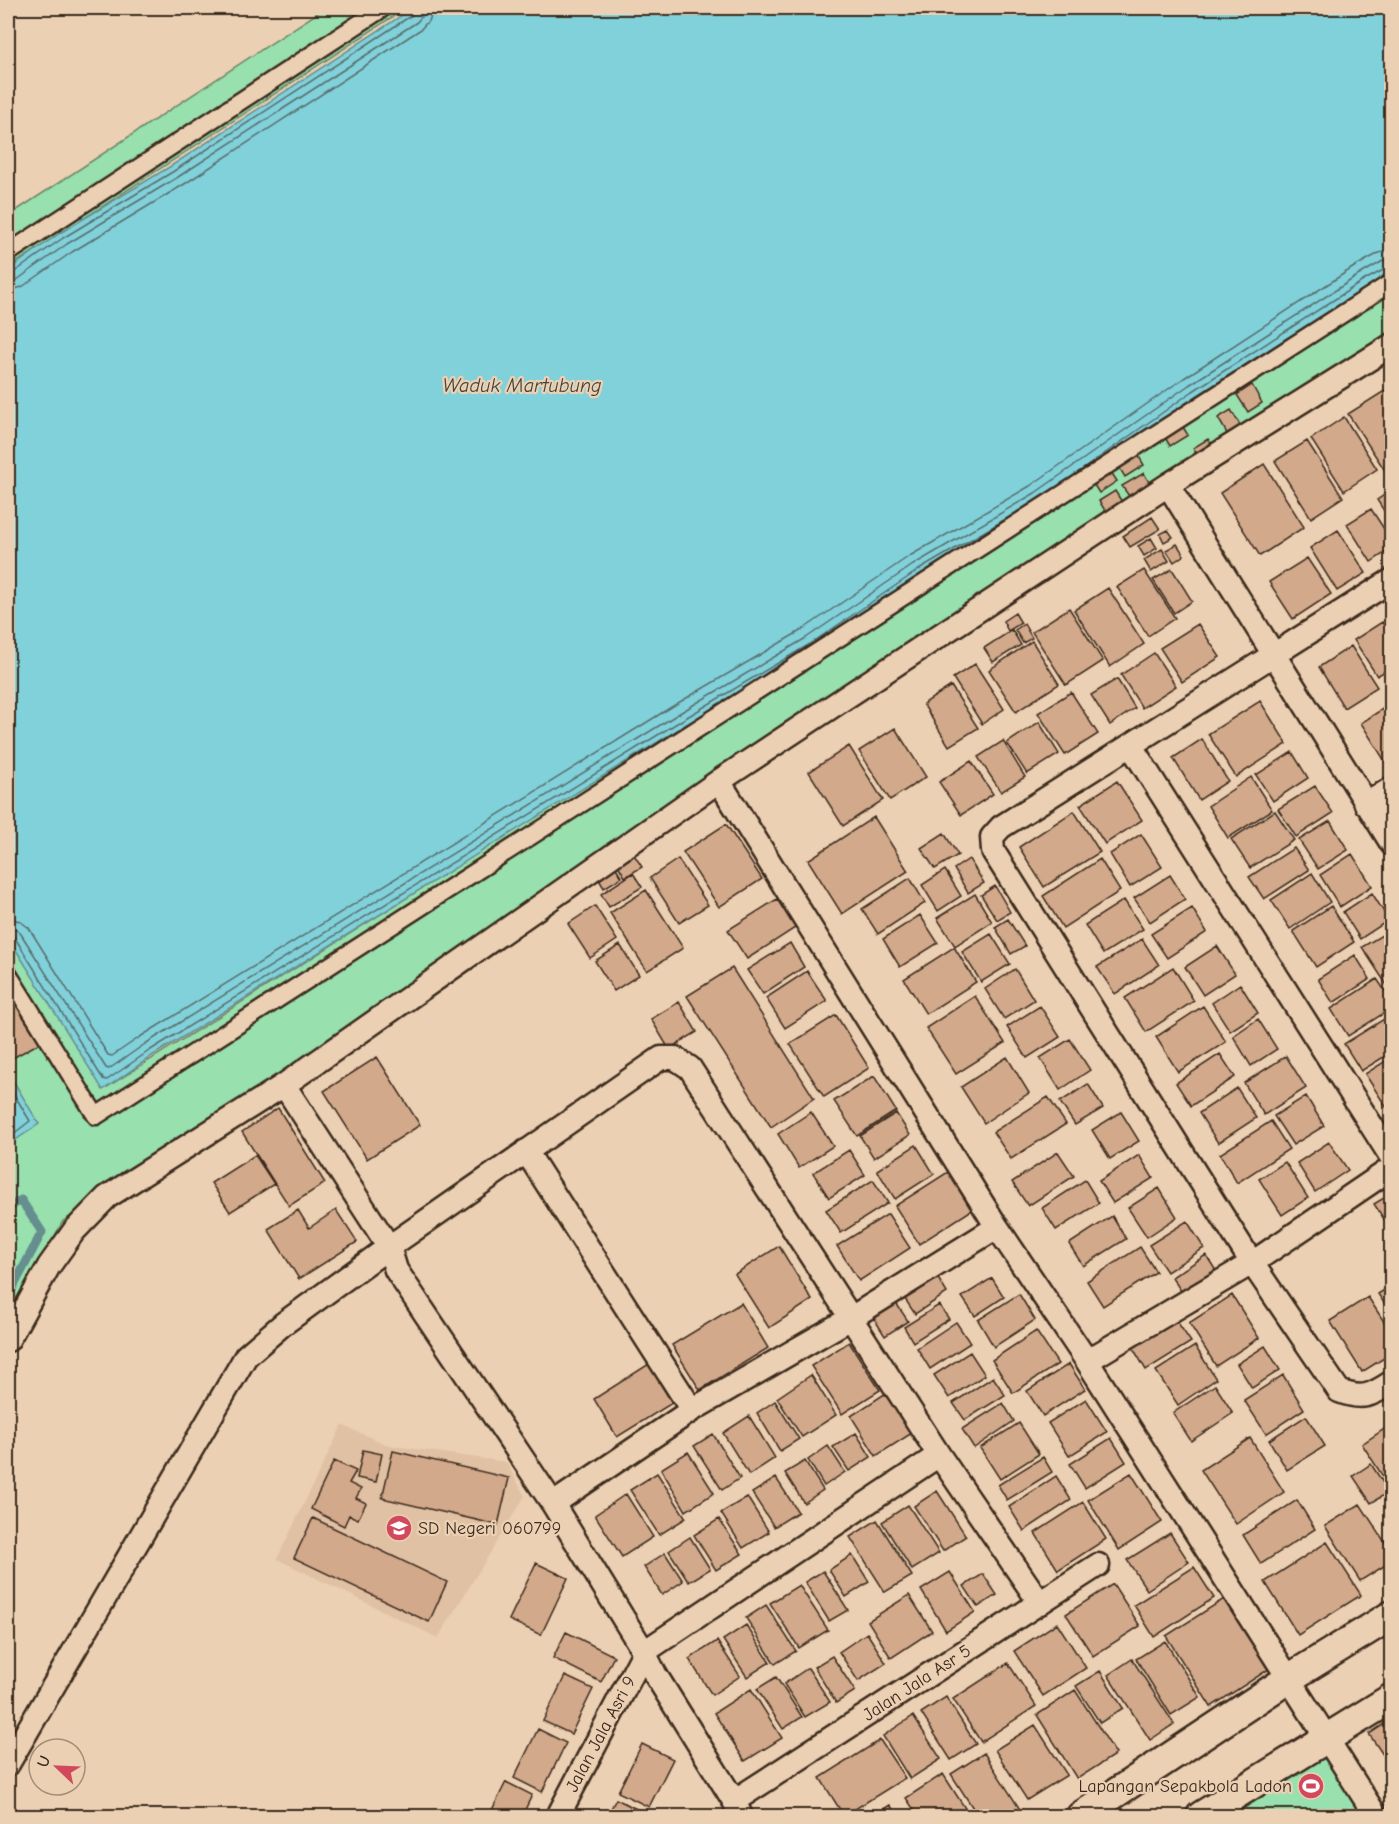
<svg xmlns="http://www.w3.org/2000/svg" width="1399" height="1824" viewBox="0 0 1399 1824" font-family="'Comic Neue',sans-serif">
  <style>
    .built { fill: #e1c1a4 }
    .green { fill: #98e0ad; stroke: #6a8566; stroke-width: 1.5 }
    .water { fill: #81d1db; stroke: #658e8f; stroke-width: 1.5 }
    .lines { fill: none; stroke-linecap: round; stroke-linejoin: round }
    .shore { stroke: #576d6a; stroke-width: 1.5 }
    .stream { stroke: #658e8f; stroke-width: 9 }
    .building { fill: #d2a98a; stroke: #3b2a1e; stroke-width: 1.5 }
    .pedestrian-casing { stroke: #3b2a1e; stroke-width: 21 }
    .minor-casing { stroke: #3b2a1e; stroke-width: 27 }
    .tertiary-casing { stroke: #3b2a1e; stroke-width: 33 }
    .pedestrian { stroke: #ecd0b3; stroke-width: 16 }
    .minor { stroke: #ecd0b3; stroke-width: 22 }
    .tertiary { stroke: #ecd0b3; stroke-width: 28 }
    .labels { text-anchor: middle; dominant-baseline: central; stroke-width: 4.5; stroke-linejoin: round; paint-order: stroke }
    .poi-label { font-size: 18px; fill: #3b2a1e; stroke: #ecd0b3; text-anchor: start }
    .street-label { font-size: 18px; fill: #3b2a1e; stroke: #ecd0b3 }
    .water-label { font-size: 20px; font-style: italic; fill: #46433a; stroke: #ecd0b3 }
  </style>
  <rect width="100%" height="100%" fill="#ecd0b3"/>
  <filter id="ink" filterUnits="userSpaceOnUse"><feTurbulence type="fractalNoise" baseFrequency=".0167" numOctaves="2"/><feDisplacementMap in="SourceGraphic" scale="12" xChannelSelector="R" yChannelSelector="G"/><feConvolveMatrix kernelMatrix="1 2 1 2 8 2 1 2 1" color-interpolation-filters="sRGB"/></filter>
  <g filter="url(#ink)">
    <path class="built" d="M342 1425 388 1445 506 1462 525 1496 438 1638 277 1559Z"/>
    <path class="green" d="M325 8H406L8 268V216Z
      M1391 276V342L141 1174 63 1221 8 1320V936L104 1089Z
      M1324 1756 1362 1816H1232Z"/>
    <path class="water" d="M413 8H1391V272L1196 396 1042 505 814 649 685 725 152 1056 103 1090 8 937V270L60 233 171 166Z
      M8 1072 39 1124 8 1145Z"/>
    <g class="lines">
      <path class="shore" d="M8 274 13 273 63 238 174 171 412 15 416 8
        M8 282 17 280 67 244 178 177 417 22 422 16 423 8
        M8 291 22 287 72 252 183 185 421 29 430 19 432 8
        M1073 476 1193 391 1363 281 1387 268 1392 267
        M8 918 20 921 29 928 108 1055 112 1056 140 1037 673 706 802 630 908 557 1030 486 1184 378 1354 267 1379 253 1392 250
        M8 927 16 929 21 934 106 1068 109 1069 145 1044 678 714 806 638 913 565 1035 493 1189 385 1359 275 1383 261 1392 259
        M8 935 15 938 103 1079 107 1080 149 1051 682 720 810 644 917 571 1004 520
        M8 1084 30 1121 8 1138"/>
      <path class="stream" d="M8 1208 21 1200 42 1232 8 1297"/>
    </g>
    <path class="building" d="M1252 385 1262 403 1248 412 1237 395Z
      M1386 390 1392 399V473L1388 475 1348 414Z
      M1231 410 1245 433 1232 442 1218 418Z
      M1344 417 1377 469 1344 491 1311 439Z
      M1181 424 1188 435 1170 446 1163 434Z
      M1208 439 1215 449 1200 459 1193 448Z
      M1307 441 1343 497 1311 518 1275 461Z
      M1135 450 1144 465 1125 477 1116 462Z
      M1264 464 1304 527 1260 556 1220 493Z
      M1107 466 1117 481 1099 493 1089 477Z
      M1144 473 1151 486 1131 499 1122 486Z
      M1392 490V523L1377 500Z
      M1115 491 1122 502 1106 512 1099 501Z
      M1371 509 1392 541V548L1371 562 1347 524Z
      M1152 517 1160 529 1130 547 1123 536Z
      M1168 530 1173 537 1164 542 1160 534Z
      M1338 530 1366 573 1337 591 1310 548Z
      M1151 538 1157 548 1144 556 1138 546Z
      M1177 544 1184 555 1174 562 1166 550Z
      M1162 549 1169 561 1151 572 1144 560Z
      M1307 558 1331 594 1293 619 1269 582Z
      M1172 569 1192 601 1174 613 1153 580Z
      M1144 570 1175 618 1148 636 1117 587Z
      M1108 588 1144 644 1110 667 1074 610Z
      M1069 608 1103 661 1066 685 1032 632Z
      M1015 613 1021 623 1008 631 1003 621Z
      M1382 622 1392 636V667L1377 676 1354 640Z
      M1024 624 1032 638 1023 643 1015 630Z
      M1198 624 1220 657 1182 682 1160 648Z
      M1012 630 1021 645 993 662 984 648Z
      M1032 641 1059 684 1016 712 989 670Z
      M1351 646 1377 687 1344 708 1319 667Z
      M1154 653 1176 686 1142 708 1121 675Z
      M975 664 1004 709 982 724 953 678Z
      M1117 679 1135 708 1110 725 1091 695Z
      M951 686 978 728 949 746 923 704Z
      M1071 692 1098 734 1065 755 1038 713Z
      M1260 701 1287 744 1236 777 1208 734Z
      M1387 706 1392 713V763L1388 766 1361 723Z
      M1039 722 1059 754 1027 774 1007 743Z
      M895 728 926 777 890 800 859 751Z
      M1202 739 1228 781 1199 800 1173 758Z
      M1003 741 1025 777 1001 792 978 757Z
      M849 746 883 800 843 826 809 772Z
      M1292 752 1308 778 1273 801 1256 775Z
      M971 761 993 794 961 815 939 782Z
      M1251 777 1272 810 1228 838 1208 806Z
      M1117 781 1142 820 1105 844 1080 805Z
      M1315 786 1333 813 1296 837 1278 809Z
      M1074 811 1100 852 1044 887 1019 847Z
      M1275 811 1294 840 1250 868 1231 839Z
      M874 817 908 871 842 914 808 860Z
      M1330 821 1348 850 1318 869 1299 840Z
      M726 824 762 879 719 907 683 852Z
      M944 833 958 855 935 869 921 848Z
      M1141 834 1162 867 1130 887 1110 854Z
      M1294 848 1309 870 1264 899 1249 877Z
      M631 850 642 867 625 877 615 860Z
      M1352 854 1372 886 1340 907 1320 875Z
      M678 859 708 905 679 923 650 878Z
      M969 859 984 883 968 893 954 869Z
      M1100 859 1120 891 1063 928 1043 896Z
      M613 863 622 877 604 888 595 873Z
      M945 870 961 896 938 911 922 885Z
      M633 873 642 887 609 907 601 894Z
      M1312 873 1330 902 1290 929 1271 900Z
      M1170 875 1185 899 1150 922 1134 898Z
      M910 878 925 903 878 934 862 909Z
      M995 886 1010 912 997 920 981 895Z
      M646 890 683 948 647 971 610 913Z
      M1372 893 1389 920 1360 939 1343 912Z
      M975 894 992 922 955 946 937 918Z
      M777 899 795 928 747 959 728 930Z
      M1124 900 1143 929 1103 954 1085 925Z
      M595 906 617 940 590 958 568 924Z
      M1331 906 1354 942 1316 967 1293 931Z
      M1192 908 1207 932 1167 958 1151 934Z
      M920 915 938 943 900 967 883 939Z
      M1008 919 1025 946 1011 954 995 927Z
      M1392 929V993L1362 947Z
      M991 934 1010 964 981 982 962 952Z
      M1142 939 1159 965 1115 994 1097 967Z
      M790 943 804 967 763 994 747 970Z
      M620 945 639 975 614 991 595 961Z
      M1217 946 1235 974 1203 995 1185 967Z
      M954 947 976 982 926 1014 904 979Z
      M1355 955 1370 979 1333 1003 1318 979Z
      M1173 967 1194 1001 1146 1032 1125 998Z
      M732 968 814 1098 771 1127 687 996Z
      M1015 969 1034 1000 1004 1019 985 989Z
      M807 971 827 1001 785 1028 766 998Z
      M1377 979 1392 1001V1008L1348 1036 1331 1009Z
      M8 981 45 1040 9 1060 8 1056Z
      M1240 984 1258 1013 1230 1031 1212 1003Z
      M975 996 1005 1043 956 1074 926 1028Z
      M679 1002 697 1032 669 1049 651 1019Z
      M1040 1006 1060 1037 1027 1058 1007 1027Z
      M1203 1006 1226 1042 1178 1072 1156 1037Z
      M1392 1014V1052L1361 1071 1344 1044Z
      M836 1015 869 1068 824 1097 790 1044Z
      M1258 1019 1277 1049 1251 1066 1233 1036Z
      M1070 1039 1090 1070 1060 1090 1040 1058Z
      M1220 1054 1235 1077 1191 1106 1176 1083Z
      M1286 1056 1306 1088 1264 1115 1244 1083Z
      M377 1057 420 1125 367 1159 324 1091Z
      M1007 1057 1029 1093 984 1123 961 1087Z
      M1392 1057V1116L1365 1074Z
      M874 1076 896 1111 857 1136 834 1101Z
      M1088 1084 1103 1108 1075 1125 1060 1102Z
      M1237 1088 1256 1118 1218 1143 1199 1113Z
      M1306 1096 1324 1126 1293 1145 1274 1116Z
      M1048 1097 1066 1124 1011 1159 993 1132Z
      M278 1108 325 1183 289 1206 242 1132Z
      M811 1112 833 1146 799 1168 778 1134Z
      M1121 1112 1139 1141 1110 1159 1092 1130Z
      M896 1113 910 1135 874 1158 860 1136Z
      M1271 1121 1289 1149 1237 1183 1220 1154Z
      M1329 1142 1348 1170 1315 1192 1297 1163Z
      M916 1145 934 1174 895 1199 877 1170Z
      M849 1150 865 1175 829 1198 813 1173Z
      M1058 1152 1074 1176 1028 1206 1012 1182Z
      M255 1155 274 1184 230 1212 211 1183Z
      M1139 1155 1153 1178 1113 1203 1099 1181Z
      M1285 1162 1308 1198 1282 1215 1259 1179Z
      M948 1172 972 1210 919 1244 895 1206Z
      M873 1180 888 1203 841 1233 826 1210Z
      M1085 1180 1099 1203 1056 1230 1042 1208Z
      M1159 1188 1177 1217 1147 1237 1128 1208Z
      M1392 1193V1231L1374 1204Z
      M298 1210 309 1228 336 1210 357 1242 299 1279 268 1229Z
      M888 1214 910 1248 859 1281 837 1246Z
      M1112 1216 1126 1239 1083 1266 1069 1244Z
      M1187 1221 1204 1248 1167 1272 1149 1245Z
      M779 1246 812 1300 769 1328 735 1274Z
      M1140 1247 1156 1272 1103 1306 1087 1281Z
      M1206 1255 1218 1274 1184 1296 1172 1277Z
      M936 1275 947 1293 915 1314 903 1296Z
      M992 1278 1004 1297 975 1316 962 1297Z
      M1392 1285V1315L1378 1294Z
      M1019 1294 1035 1320 994 1347 978 1320Z
      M1232 1295 1259 1338 1216 1366 1189 1323Z
      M1368 1297 1392 1334V1353L1362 1372 1330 1321Z
      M741 1303 768 1348 700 1390 672 1345Z
      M896 1303 908 1321 885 1336 873 1317Z
      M939 1305 949 1319 913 1342 904 1327Z
      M1176 1320 1191 1342 1146 1370 1133 1348Z
      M956 1322 970 1343 930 1369 917 1348Z
      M1036 1331 1058 1364 1013 1393 992 1360Z
      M849 1342 880 1390 842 1414 811 1366Z
      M1195 1346 1216 1379 1178 1405 1156 1371Z
      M1265 1346 1280 1370 1252 1388 1237 1364Z
      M970 1352 985 1375 949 1398 934 1375Z
      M649 1364 672 1403 617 1437 594 1399Z
      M1069 1364 1085 1389 1043 1416 1027 1391Z
      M811 1375 836 1415 802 1437 777 1398Z
      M1283 1375 1304 1409 1266 1434 1244 1400Z
      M993 1377 1005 1395 965 1420 953 1403Z
      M1215 1385 1233 1413 1191 1441 1173 1413Z
      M886 1393 912 1433 876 1456 851 1416Z
      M1086 1399 1107 1432 1069 1456 1048 1423Z
      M775 1401 799 1439 780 1451 757 1413Z
      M1003 1403 1014 1421 974 1448 962 1429Z
      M749 1416 775 1458 749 1475 723 1433Z
      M1306 1416 1325 1446 1287 1470 1269 1440Z
      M1019 1423 1039 1454 1000 1479 980 1448Z
      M1392 1424V1484L1389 1486 1362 1444Z
      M856 1433 871 1457 849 1471 833 1447Z
      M713 1434 740 1478 722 1490 694 1446Z
      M1111 1438 1126 1462 1085 1488 1070 1464Z
      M1250 1438 1284 1492 1236 1524 1201 1470Z
      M828 1446 845 1472 824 1486 808 1460Z
      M363 1450 382 1454 376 1482 357 1478Z
      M393 1451 509 1478 498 1525 382 1498Z
      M688 1452 714 1493 686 1511 661 1469Z
      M1043 1457 1052 1472 1007 1500 998 1485Z
      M334 1461 356 1471 349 1483 361 1489 356 1498 366 1503 358 1519 349 1515 344 1526 311 1509Z
      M805 1461 823 1490 804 1503 785 1473Z
      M1371 1464 1389 1492 1371 1503 1353 1476Z
      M657 1473 686 1518 659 1535 630 1490Z
      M1131 1473 1162 1522 1119 1550 1088 1500Z
      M1056 1476 1071 1500 1024 1531 1009 1507Z
      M776 1478 798 1512 774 1527 752 1493Z
      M937 1491 966 1536 943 1551 914 1506Z
      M626 1494 653 1537 622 1557 595 1515Z
      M747 1497 769 1532 743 1548 721 1513Z
      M1297 1500 1315 1529 1261 1564 1243 1535Z
      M1083 1502 1106 1539 1058 1570 1035 1533Z
      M1360 1504 1392 1553V1561L1360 1581 1325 1526Z
      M908 1505 939 1553 912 1570 882 1522Z
      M313 1518 447 1582 429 1622 294 1558Z
      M719 1519 742 1554 716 1570 694 1535Z
      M877 1520 912 1576 885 1592 850 1537Z
      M1170 1533 1189 1562 1147 1590 1127 1560Z
      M690 1537 710 1569 689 1582 669 1551Z
      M1327 1542 1361 1595 1298 1635 1265 1582Z
      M665 1553 683 1581 662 1595 644 1567Z
      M852 1555 869 1582 846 1597 829 1570Z
      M536 1563 568 1578 541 1635 509 1620Z
      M1194 1567 1214 1598 1154 1637 1134 1605Z
      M823 1571 848 1610 829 1621 805 1582Z
      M950 1572 975 1612 946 1631 921 1590Z
      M983 1574 997 1595 978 1607 964 1586Z
      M1113 1584 1140 1626 1093 1656 1066 1614Z
      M799 1585 828 1630 799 1648 770 1603Z
      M909 1595 932 1631 891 1658 868 1621Z
      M1224 1599 1269 1669 1211 1707 1166 1636Z
      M766 1605 796 1651 775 1664 746 1618Z
      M1057 1623 1086 1668 1043 1696 1014 1651Z
      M746 1625 770 1662 747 1677 723 1640Z
      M566 1632 614 1656 601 1682 553 1658Z
      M867 1633 886 1663 858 1681 839 1652Z
      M717 1641 740 1676 712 1695 689 1659Z
      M1165 1641 1200 1697 1171 1715 1136 1659Z
      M832 1656 855 1691 836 1703 814 1667Z
      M1132 1659 1174 1724 1150 1740 1108 1675Z
      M1008 1663 1036 1706 981 1742 953 1699Z
      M808 1668 830 1702 805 1717 784 1684Z
      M1100 1671 1123 1708 1100 1723 1076 1686Z
      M565 1676 593 1689 571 1734 543 1721Z
      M776 1677 802 1717 783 1729 757 1689Z
      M751 1689 782 1738 745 1761 714 1713Z
      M1075 1690 1116 1754 1077 1779 1037 1715Z
      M946 1697 976 1744 951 1760 921 1713Z
      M913 1716 941 1759 910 1779 883 1736Z
      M1392 1719V1768L1369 1734Z
      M1035 1725 1067 1775 1027 1800 995 1750Z
      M538 1729 566 1743 542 1792 514 1778Z
      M880 1740 905 1778 844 1816 820 1778Z
      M642 1744 673 1759 649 1807 618 1792Z
      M984 1753 1023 1814 1020 1816H978L951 1774Z
      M943 1774 970 1816H918L906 1798Z
      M506 1782 532 1795 522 1816H489Z
      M616 1799 651 1816H607Z
      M890 1805 898 1816H872Z"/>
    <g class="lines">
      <defs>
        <path id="pedestrian" d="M8 253 383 8
          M8 974 96 1116 1392 282"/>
        <path id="minor" d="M1168 485 1392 844
          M1392 580 1001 827 992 837 993 851 1252 1263 1339 1391C1362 1400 1371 1396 1392 1382
          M1131 746 1392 1158
          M719 781 997 1227 1087 1361 1376 1816
          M1366 804 1392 788
          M284 1085 389 1247 396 1270 553 1504 644 1652 655 1674 734 1801 741 1816
          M526 1151 692 1410
          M8 1340 49 1266 74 1231 107 1197 284 1085 719 781 1168 485 1392 345
          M1087 1361 1252 1263 1392 1168
          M553 1504 692 1410 851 1318 997 1227
          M8 1764 246 1356 283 1324 389 1247 661 1058H675L690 1068 939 1455 1040 1603
          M734 1801 1098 1565
          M558 1816 644 1652 939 1455"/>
        <path id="tertiary" d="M1081 1816 1288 1679 1392 1615
          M1201 1816 1392 1698"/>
      </defs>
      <use href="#pedestrian" class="pedestrian-casing"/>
      <use href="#minor" class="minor-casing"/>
      <use href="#tertiary" class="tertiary-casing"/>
      <use href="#pedestrian" class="pedestrian"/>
      <use href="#minor" class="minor"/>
      <use href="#tertiary" class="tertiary"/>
    </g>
  </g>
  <defs>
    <symbol id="school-disc" viewBox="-11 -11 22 22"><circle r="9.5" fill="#d1495b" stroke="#ecd0b3"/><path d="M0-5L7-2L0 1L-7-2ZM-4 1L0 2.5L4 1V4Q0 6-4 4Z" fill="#fff"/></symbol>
    <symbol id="stadium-disc" viewBox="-11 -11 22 22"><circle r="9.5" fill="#d1495b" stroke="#ecd0b3"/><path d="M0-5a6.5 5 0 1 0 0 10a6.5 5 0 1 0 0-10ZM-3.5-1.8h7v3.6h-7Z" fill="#fff"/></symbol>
  </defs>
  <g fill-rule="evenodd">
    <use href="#school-disc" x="384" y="1513" width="30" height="30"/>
    <use href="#stadium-disc" x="1296" y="1771" width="30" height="30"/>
  </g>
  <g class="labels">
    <g class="poi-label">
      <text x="418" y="1528">SD Negeri 060799</text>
      <text x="1292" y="1786" text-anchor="end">Lapangan Sepakbola Ladon</text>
    </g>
    <g class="street-label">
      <text transform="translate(917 1683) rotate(-33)">Jalan Jala Asr 5</text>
      <text transform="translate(601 1734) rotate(-62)">Jalan Jala Asri 9</text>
    </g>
    <g class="water-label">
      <text x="522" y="385">Waduk Martubung</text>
    </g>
  </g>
  <rect width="1399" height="1824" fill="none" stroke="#ecd0b3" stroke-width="30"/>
  <rect x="15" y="15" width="1369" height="1794" fill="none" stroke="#3b2a1e" stroke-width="2" filter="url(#ink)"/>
  <g transform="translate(57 1767) rotate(293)"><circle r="28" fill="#ecd0b3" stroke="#a58e77" stroke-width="1.5"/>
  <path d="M0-4.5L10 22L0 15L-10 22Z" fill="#d1495b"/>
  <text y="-9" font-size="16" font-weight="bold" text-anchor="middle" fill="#3b2a1e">U</text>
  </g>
</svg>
